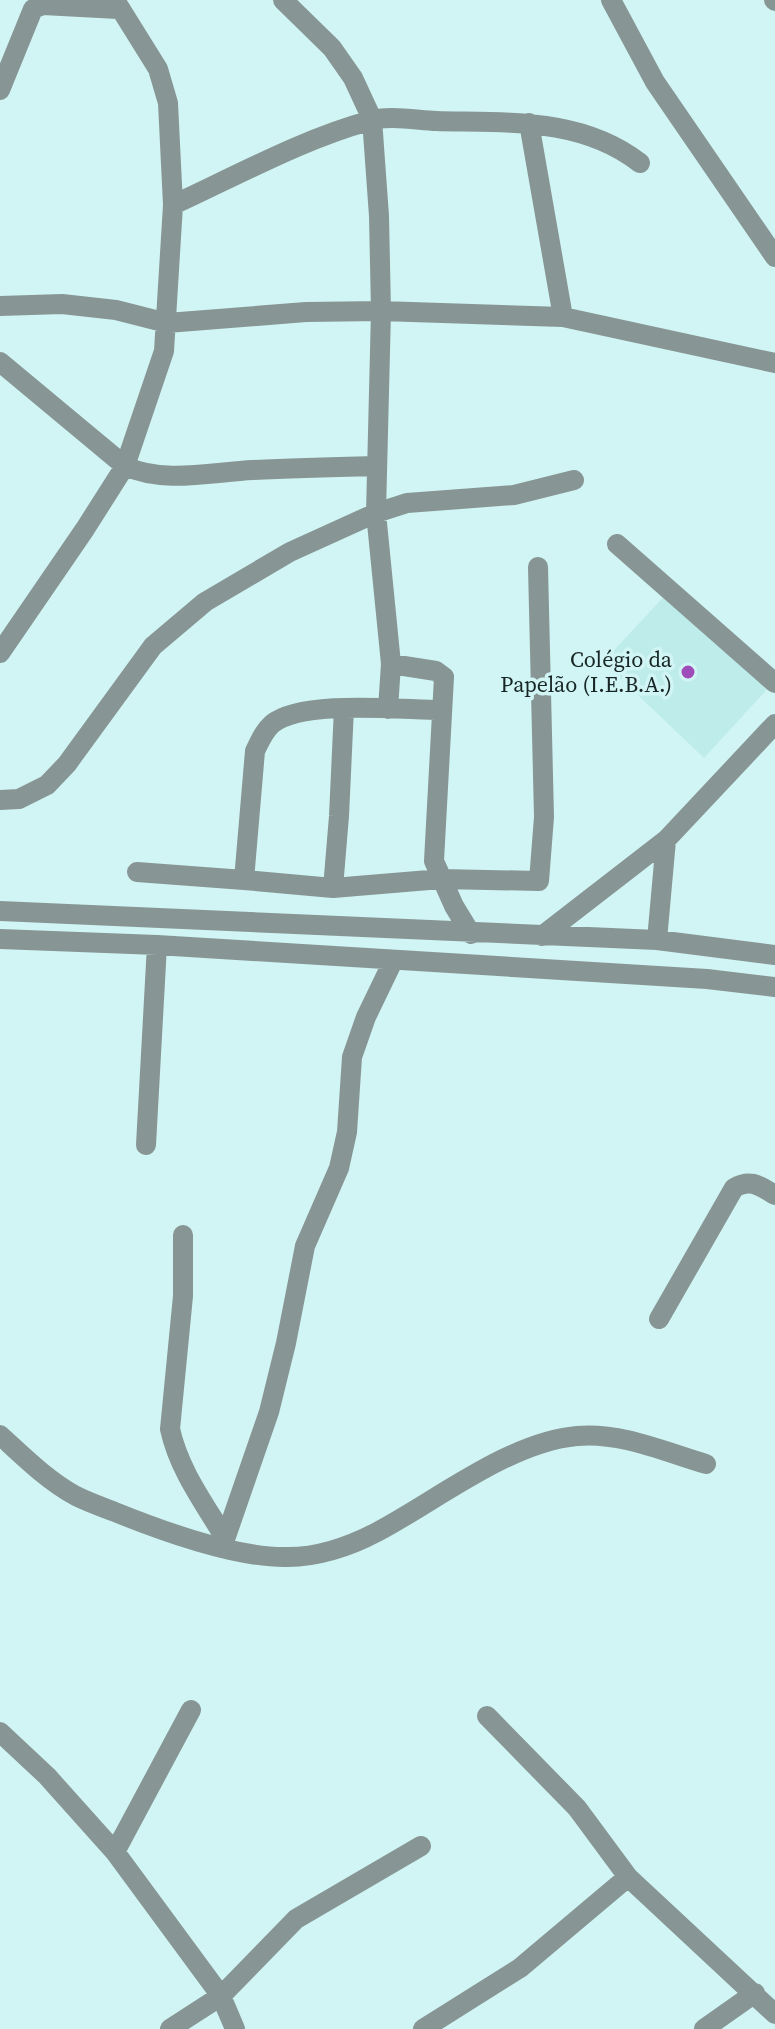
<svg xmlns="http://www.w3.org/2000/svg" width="775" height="2029" viewBox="0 0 775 2029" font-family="'Source Serif 4',serif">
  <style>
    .built { fill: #beecea }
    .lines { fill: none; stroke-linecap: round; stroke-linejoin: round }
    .minor { stroke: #879695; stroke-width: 20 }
    .poi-dot { fill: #9f4cbb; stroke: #d1f5f4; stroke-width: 3 }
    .labels { text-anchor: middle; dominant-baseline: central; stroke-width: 7; stroke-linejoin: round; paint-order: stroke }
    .poi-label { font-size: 22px; fill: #172524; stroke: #d1f5f4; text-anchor: end }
  </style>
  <rect width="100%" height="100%" fill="#d1f5f4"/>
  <path class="built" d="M670 590 774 682 704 758 603 662Z"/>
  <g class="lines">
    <path class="minor" d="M283 0 332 48 353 78 372 119 379 216 381 311 376 513 391 664 436 671 444 677 434 861 454 906 471 934
      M611 0 655 82 775 257
      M774 0 775 1
      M0 90 33 9 43 5 118 9
      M529 123 563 317
      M173 205C234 177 305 138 369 121 388 115 415 120 436 121 506 123 581 117 640 163
      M0 306 62 304 116 310 167 323 306 312 381 311 563 317 775 363
      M0 362 125 466C164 484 211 472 253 470 294 468 335 467 377 466
      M617 544 775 683
      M0 653 85 529 125 466 164 351 173 205 168 103 158 69 115 0
      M388 709 391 664
      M441 710C402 710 303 699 272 724 264 731 260 741 255 751L244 880 333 888 441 879 539 881 544 817 538 567
      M0 800 19 799 47 785 67 764 153 646 205 602 290 552 376 513 407 503 514 495 574 480
      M137 872 244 880
      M333 888 339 816 344 708
      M0 911 657 940 775 955
      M542 936 666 840 775 724
      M0 939 157 945 707 979 775 987
      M657 940 666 840
      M146 1145 157 945
      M183 1235V1296L170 1429C179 1470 204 1503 225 1538
      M659 1319 734 1188C751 1178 760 1186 775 1195
      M0 1435C24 1457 47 1480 76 1496 88 1502 102 1507 115 1512 162 1531 233 1557 284 1557 315 1558 349 1547 377 1532 436 1501 509 1442 577 1436 621 1432 665 1452 706 1464
      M222 1548 269 1412 286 1343 305 1246 339 1168 347 1132 352 1057 366 1017 393 961
      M487 1716 577 1808 628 1877 775 2014
      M0 1732 47 1776 115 1852 221 1996 235 2029
      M115 1852 191 1710
      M170 2029 221 1996 296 1919 421 1846
      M423 2029 520 1968 628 1877
      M704 2029 755 1993"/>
  </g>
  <circle class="poi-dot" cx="688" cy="672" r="8"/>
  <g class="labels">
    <g class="poi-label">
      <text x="672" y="659">Colégio da<tspan x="672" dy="25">Papelão (I.E.B.A.)</tspan></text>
    </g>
  </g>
</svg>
